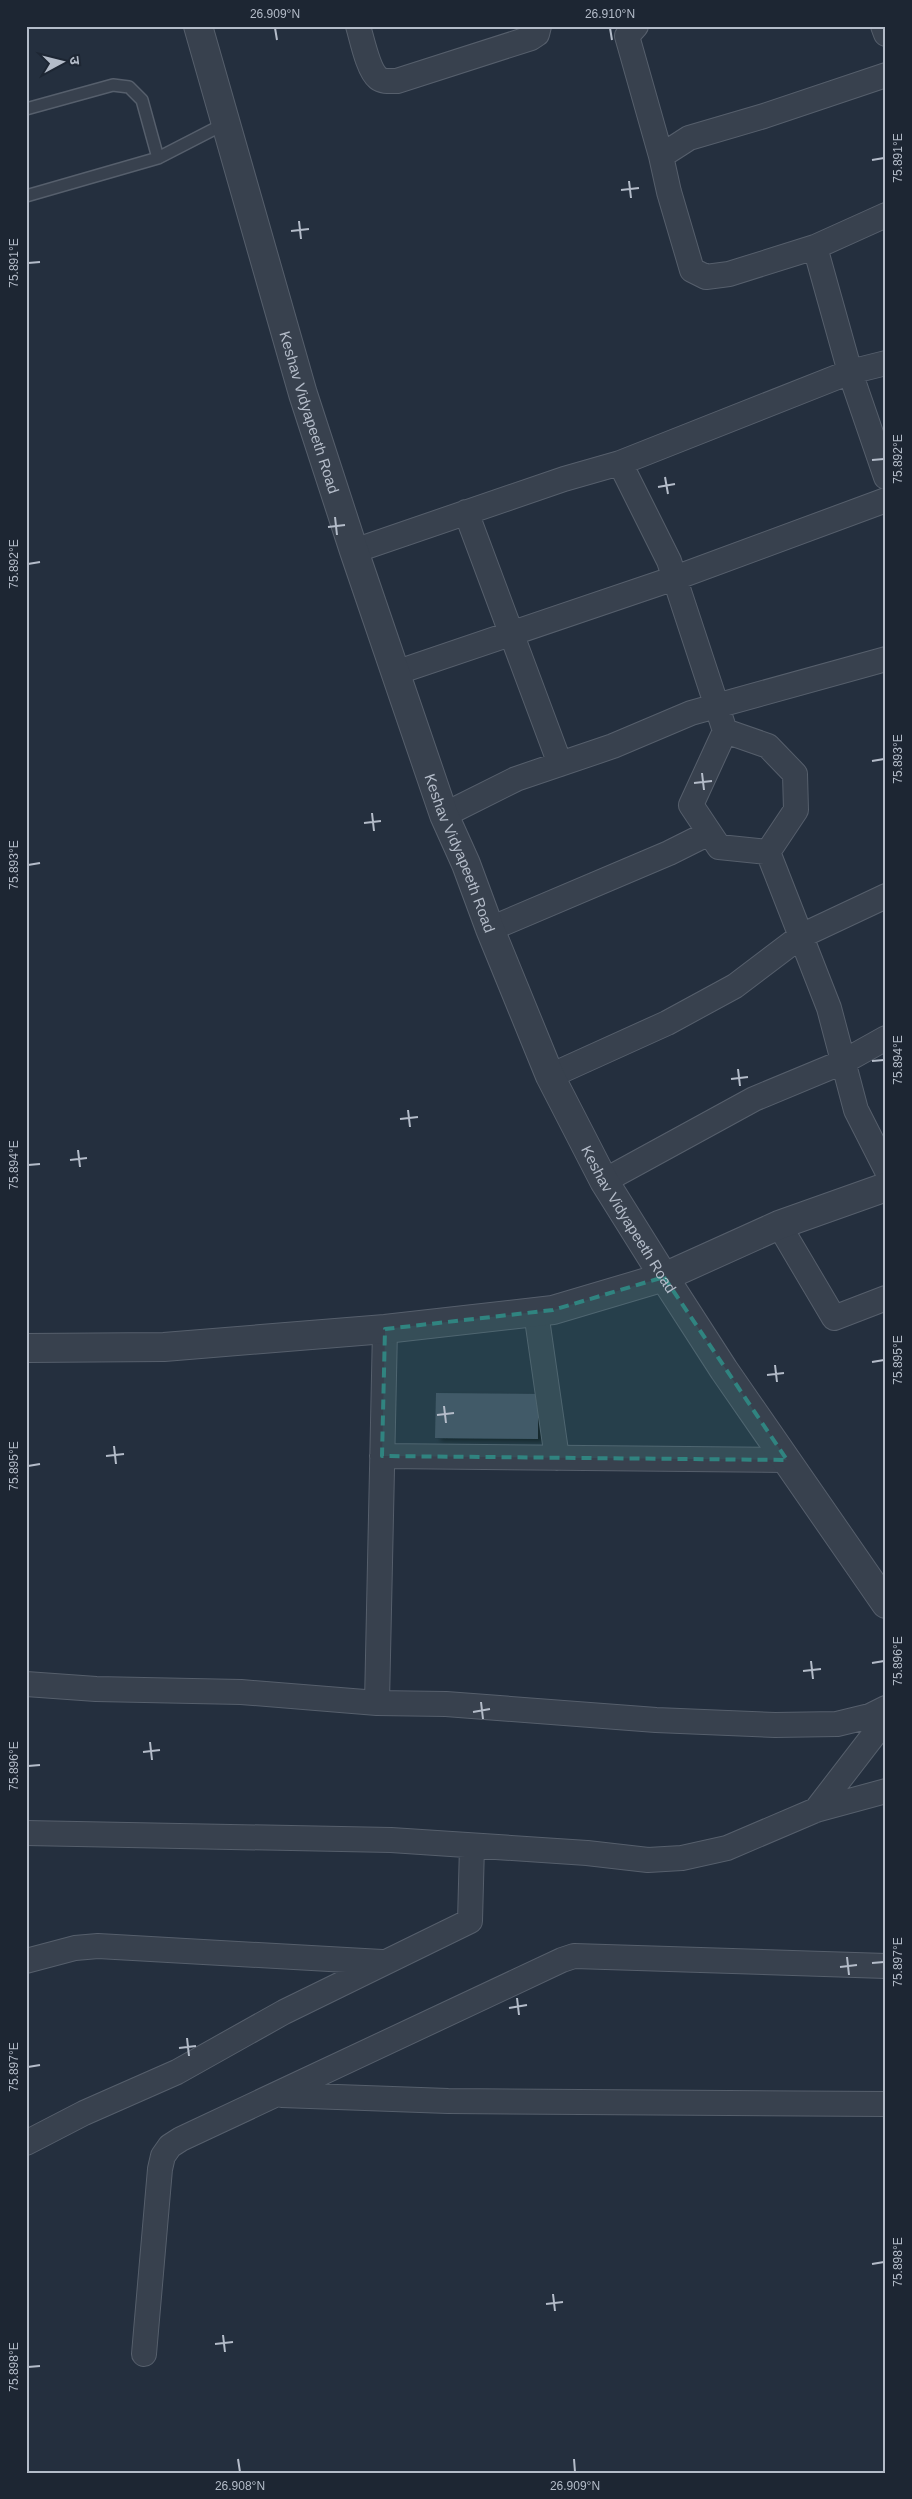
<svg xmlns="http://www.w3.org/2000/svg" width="912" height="2499" viewBox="0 0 912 2499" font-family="Helvetica,'Noto Sans Devanagari',sans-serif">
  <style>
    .building { fill: #455162; filter: url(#shadow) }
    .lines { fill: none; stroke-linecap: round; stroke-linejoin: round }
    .service-casing { stroke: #565f6c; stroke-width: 14 }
    .minor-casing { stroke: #565f6c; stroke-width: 26 }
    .tertiary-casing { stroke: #565f6c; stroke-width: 30 }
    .service { stroke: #38414e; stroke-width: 11 }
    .minor { stroke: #38414e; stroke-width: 24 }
    .tertiary { stroke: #38414e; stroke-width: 28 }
    .marked { fill: #308480; fill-opacity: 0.2; stroke: #308480; stroke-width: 4; stroke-dasharray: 10 6; stroke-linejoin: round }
    .ticks { fill: none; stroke: #b4bcc9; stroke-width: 2 }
    .labels { text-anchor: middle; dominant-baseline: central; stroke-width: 4.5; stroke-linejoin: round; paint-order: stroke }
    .street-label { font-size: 15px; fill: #b4bcc9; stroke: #1d2633 }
    .neatline { fill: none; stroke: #b4bcc9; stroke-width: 2 }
    .ticks-label { font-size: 12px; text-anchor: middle; fill: #b4bcc9 }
  </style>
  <defs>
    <filter id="shadow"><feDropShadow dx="5.5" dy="3" stdDeviation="2.5" flood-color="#0009"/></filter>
  </defs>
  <rect width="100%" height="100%" fill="#242f3e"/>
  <path class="building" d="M436 1393 538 1394V1439L435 1438Z"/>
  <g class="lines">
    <defs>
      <path id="service" d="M26 109 113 85 129 87 142 100 158 158
        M26 196 158 158 226 123"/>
      <path id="minor" d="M358 26C362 39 368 70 378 78 383 82 390 81 397 81L531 38 537 34 539 26
        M636 26 627 36 661 156
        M883 26 886 34
        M886 215 815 247 850 372 620 463 669 561 725 731 691 805 719 847 768 852 829 1008 856 1110 886 1169
        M815 247 729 274 706 277 692 270 669 192 661 156 689 138 764 116 886 75
        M886 363 850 372 886 477
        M466 512 560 764
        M354 551 564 479 620 463
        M395 673 675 578 886 500
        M725 731 768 746 795 774 796 810 768 852
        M444 815 516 779 613 746 691 713 886 659
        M490 929 669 853 709 833
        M550 1076 667 1023 735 986 801 936 886 896
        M604 1181 754 1099 843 1062 886 1038
        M779 1225 834 1318 886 1298
        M536 1312 557 1458
        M382 1456 787 1460
        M26 1684 96 1689 241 1692 377 1703 446 1704 656 1720 775 1725 837 1724 870 1716 886 1708
        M377 1703 385 1329
        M816 1810 886 1719
        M26 1833 391 1840 587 1853 648 1860 682 1858 727 1848 816 1810 886 1791
        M26 1961 75 1948 98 1946 382 1962
        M282 2095 448 2101 886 2104
        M26 2143 84 2113 177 2072 284 2012 470 1921 472 1846
        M144 2354 160 2169 163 2156 170 2146 181 2139 562 1960 574 1956 886 1966"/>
      <g id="tertiary">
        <path id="s1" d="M198 26 303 394 354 551 444 815 466 864 490 929 550 1076 604 1181 664 1277 724 1370 886 1604"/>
        <path d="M26 1348 164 1347 385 1329 553 1310 664 1277 779 1225 886 1187"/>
      </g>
    </defs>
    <use href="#service" class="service-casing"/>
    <use href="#minor" class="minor-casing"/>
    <use href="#tertiary" class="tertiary-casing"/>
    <use href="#service" class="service"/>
    <use href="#minor" class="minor"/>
    <use href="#tertiary" class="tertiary"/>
  </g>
  <path class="marked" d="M664 1277 787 1460 382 1456 385 1329 553 1310Z"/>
  <path class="ticks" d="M275 28 277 40M610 28 612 40M872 160 884 158M629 181 631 198M621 190 639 188M299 221 301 239M291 231 309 229M28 263 40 262M872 460 884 459M665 477 668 494M658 487 675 484M335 517 337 535M328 527 345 525M28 564 40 562M872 761 884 759M702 773 704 790M694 783 712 781M372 813 374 831M364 823 381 821M28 865 40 863M872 1061 884 1060M738 1069 740 1086M731 1079 748 1077M408 1110 410 1127M400 1119 418 1117M78 1150 80 1167M70 1160 87 1158M28 1165 40 1164M872 1362 884 1360M775 1365 777 1382M767 1375 784 1373M444 1406 446 1423M437 1415 454 1413M114 1446 116 1464M106 1456 124 1454M28 1466 40 1464M811 1661 813 1679M872 1663 884 1661M803 1671 821 1669M481 1702 483 1719M473 1712 490 1709M150 1742 152 1760M143 1752 160 1750M28 1766 40 1765M847 1957 849 1975M872 1963 884 1962M840 1967 857 1965M517 1998 519 2015M509 2008 527 2005M187 2038 189 2056M179 2048 196 2046M28 2067 40 2065M872 2264 884 2262M553 2294 555 2311M546 2304 563 2302M223 2335 225 2352M215 2344 233 2342M28 2367 40 2366M238 2459 240 2472M574 2459 575 2472"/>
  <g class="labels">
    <g class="street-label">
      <text stroke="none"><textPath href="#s1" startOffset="402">Keshav Vidyapeeth Road</textPath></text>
      <text stroke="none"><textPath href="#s1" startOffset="868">Keshav Vidyapeeth Road</textPath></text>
      <text stroke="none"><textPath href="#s1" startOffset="1272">Keshav Vidyapeeth Road</textPath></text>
    </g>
  </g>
  <rect width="912" height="2499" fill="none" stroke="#1d2633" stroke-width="55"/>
  <g transform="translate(62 62) rotate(83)" stroke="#1d2633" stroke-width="4" paint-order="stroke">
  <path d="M0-4L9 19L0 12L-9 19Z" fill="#b4bcc9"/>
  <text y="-8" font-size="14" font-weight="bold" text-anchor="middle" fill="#b4bcc9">उ</text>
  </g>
  <rect x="28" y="28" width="856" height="2444" class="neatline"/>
  <g class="ticks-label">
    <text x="275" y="18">26.909°N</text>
    <text x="610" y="18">26.910°N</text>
    <text transform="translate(898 158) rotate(-90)" y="4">75.891°E</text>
    <text transform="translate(14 263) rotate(-90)" y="4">75.891°E</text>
    <text transform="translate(898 459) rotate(-90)" y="4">75.892°E</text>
    <text transform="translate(14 564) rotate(-90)" y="4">75.892°E</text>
    <text transform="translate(898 759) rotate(-90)" y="4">75.893°E</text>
    <text transform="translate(14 865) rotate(-90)" y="4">75.893°E</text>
    <text transform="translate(898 1060) rotate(-90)" y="4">75.894°E</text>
    <text transform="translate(14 1165) rotate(-90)" y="4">75.894°E</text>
    <text transform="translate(898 1360) rotate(-90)" y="4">75.895°E</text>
    <text transform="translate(14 1466) rotate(-90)" y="4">75.895°E</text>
    <text transform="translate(898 1661) rotate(-90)" y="4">75.896°E</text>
    <text transform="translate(14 1766) rotate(-90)" y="4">75.896°E</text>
    <text transform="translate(898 1962) rotate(-90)" y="4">75.897°E</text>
    <text transform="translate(14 2067) rotate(-90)" y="4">75.897°E</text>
    <text transform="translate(898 2262) rotate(-90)" y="4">75.898°E</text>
    <text transform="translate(14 2367) rotate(-90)" y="4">75.898°E</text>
    <text x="240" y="2490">26.908°N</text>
    <text x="575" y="2490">26.909°N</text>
  </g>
</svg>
